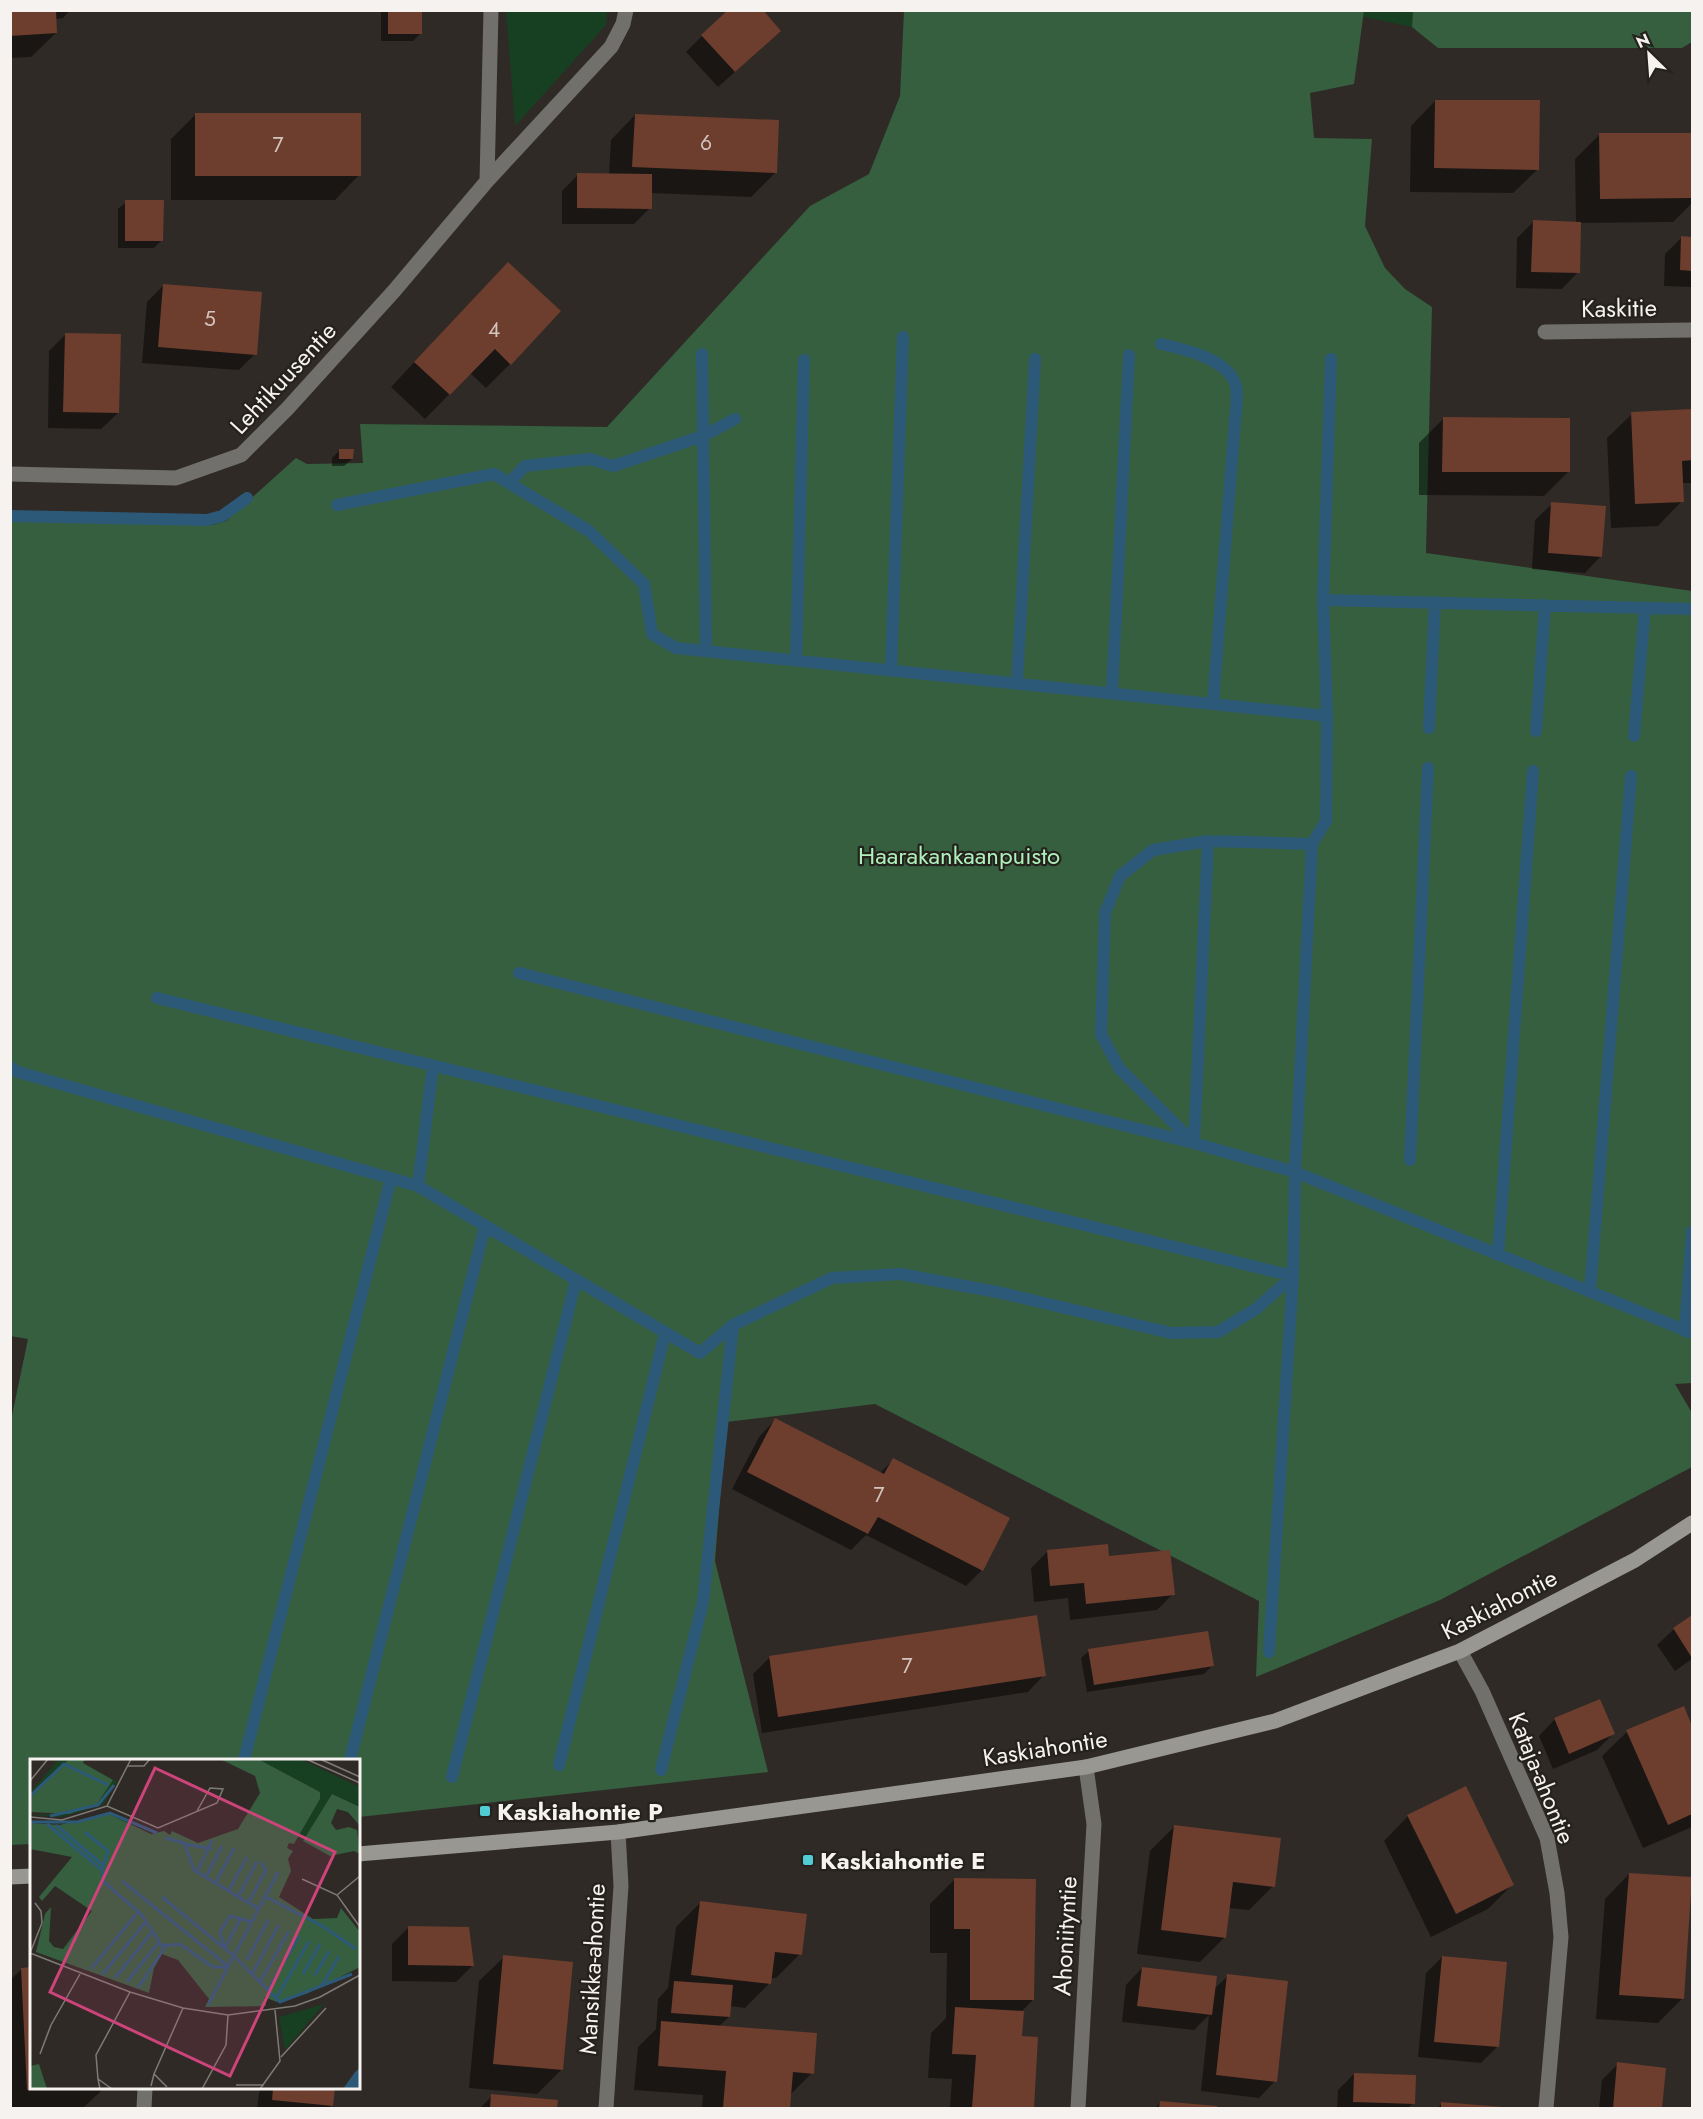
<svg xmlns="http://www.w3.org/2000/svg" width="1703" height="2119" viewBox="0 0 1703 2119" font-family="Jost,sans-serif">
  <style>
    .green { fill: #174022 }
    .forest { fill: #355f3e }
    .shadow { fill: #0007 }
    .lines { fill: none; stroke-linecap: round; stroke-linejoin: round }
    .stream { stroke: #2d5979; stroke-width: 12 }
    .building { fill: #6d3d2d }
    .street { stroke: #71706d; stroke-width: 15 }
    .secondary { stroke: #989792; stroke-width: 15 }
    .poi-dot { fill: #51ccd4; stroke: #25211d; stroke-width: 2 }
    .labels { text-anchor: middle; dominant-baseline: central; stroke-width: 4.5; stroke-linejoin: round; paint-order: stroke }
    .number-label { font-size: 21px; fill: #d3c5be }
    .street-label { font-size: 24px; fill: #f5f2ef; stroke: #25211d }
    .park-label { font-size: 24px; fill: #aef2bb; stroke: #25211d }
    .poi-label { font-size: 24px; font-weight: bold; fill: #f5f2ef; stroke: #25211d; text-anchor: start }
    .inset-river { fill: none; stroke: #2d5979; stroke-width: 3 }
    .inset-road { fill: none; stroke: #7e7a76; stroke-width: 1.5 }
    .view { fill: #cc4479; fill-opacity: 0.15; stroke: #cc4479; stroke-width: 3 }
    .inset-edge { fill: none; stroke: #f5f2ef; stroke-width: 3 }
  </style>
  <rect width="100%" height="100%" fill="#2f2a26"/>
  <path class="green" d="M506 10 607 11 606 25 515 126Z
    M1364 11H1413L1412 27 1364 17Z"/>
  <path class="forest" d="M904 11H1364L1354 84 1310 93 1314 138 1372 139 1365 226 1385 268 1405 289 1432 307 1426 553 1692 591V1383L1675 1384 1692 1413V1467L1440 1600 1256 1677 1259 1601 875 1404 726 1422 715 1561 768 1772 359 1817 358 1760H32L31 1844 11 1845 10 1425 28 1339 10 1336V521L212 525 226 521 296 458 307 464 363 463 360 424 607 427 810 206 869 174 900 96Z
    M1413 11H1692V42L1682 48H1438L1412 27Z"/>
  <path class="shadow" d="M10 10H70L63 18 55 19 56 33 31 57 10 58Z
    M381 10H421V33L413 41H381Z
    M702 36 763 47 718 87 686 52Z
    M1435 101 1538 169 1513 193 1410 192 1411 126Z
    M195 115 359 175 335 200H171V139Z
    M635 115 775 173 751 197 650 193V208L634 224H562V191L578 175H609L611 140Z
    M1692 134V203L1673 222 1580 223 1578 272 1562 289 1516 288 1517 238 1534 221 1576 223 1575 159 1599 135Z
    M126 202 162 240 154 248H118V209Z
    M1681 238H1692V287L1664 286 1665 254Z
    M163 286 255 354 239 370 142 363 147 302Z
    M484 288 510 364 486 388 470 373 425 419 391 387Z
    M65 335 118 413 101 429 48 428 49 351Z
    M1692 411V483H1682V501L1658 526 1611 528 1607 438 1632 414Z
    M1444 418 1568 472 1544 496 1419 495V443Z
    M340 450 352 459 344 466H332V458Z
    M1552 504 1601 556 1585 573 1532 569 1535 520Z
    M775 1420 880 1473 893 1460 982 1570 966 1586 866 1535 851 1550 732 1489 759 1437Z
    M1047 1552 1108 1557 1173 1594 1157 1610 1070 1620 1068 1598 1034 1602 1031 1568Z
    M1692 1617V1659L1675 1671 1657 1645 1674 1629Z
    M1089 1651 1212 1666 1204 1674 1087 1692 1081 1658Z
    M770 1657 1044 1675 1028 1692 762 1733 753 1674Z
    M1683 1708 1692 1730V1827L1643 1848 1602 1756 1627 1732Z
    M1555 1719 1613 1734 1597 1750 1553 1769 1539 1736Z
    M1408 1816 1512 1885 1488 1909 1431 1937 1384 1841Z
    M1174 1827 1273 1886 1249 1910 1228 1908 1225 1937 1200 1962 1137 1954 1150 1851Z
    M1629 1874 1682 1999 1658 2023 1596 2019 1605 1899Z
    M955 1879 1033 2000 1020 2013 1021 2038 1036 2039 1032 2108H950L952 2079 928 2078 931 2033 946 2018 947 1953H930V1904Z
    M700 1903 800 1954 776 1978H770L769 1984 745 2008 730 2006 729 2017 718 2027 812 2073 789 2096 788 2108H702L703 2095 634 2090 638 2047 656 2029 658 1999 668 1988 676 1927Z
    M408 1928 472 1966 456 1982 392 1981V1944Z
    M504 1957 561 2070 537 2094 469 2088 479 1981Z
    M1442 1957 1497 2047 1481 2063 1418 2057 1426 1973Z
    M1142 1968 1213 1990 1228 1976 1275 2081 1259 2098 1201 2091 1209 2015 1194 2030 1122 2022 1126 1985Z
    M22 1969 32 2088H104L83 2108H10V1980Z
    M1618 2064 1665 2069 1661 2108H1599L1602 2080Z
    M1354 2074 1413 2103 1408 2108H1337L1338 2090Z
    M260 2088H333L332 2105 328 2108H257Z
    M492 2096 556 2102V2108H480Z
    M1161 2102 1216 2107V2108H1155Z
    M1442 2104 1501 2108H1437Z"/>
  <g class="lines">
    <path class="stream" d="M1161 344C1184 349 1229 359 1236 386 1238 396 1236 410 1235 420L1213 703
      M702 354 706 651
      M509 483 525 466 590 459 613 466 703 436 735 419
      M337 505 494 474 589 531 644 584 652 634 676 648 1327 716
      M10 516 207 520 222 516 247 498
      M1323 600 1692 609
      M796 660 804 360
      M891 670 903 337
      M1017 683 1035 359
      M1112 693 1129 355
      M1429 728 1435 602
      M1536 731 1545 605
      M1634 736 1645 608
      M519 973 1194 1143 1295 1172 1692 1333
      M157 998 1293 1276
      M10 1067 18 1072 418 1186 700 1353 733 1325 832 1278 901 1274 1002 1293 1171 1333 1218 1332 1256 1309 1293 1276
      M1193 1142 1119 1068 1101 1034 1105 913 1120 876 1153 850 1208 841 1312 844
      M1194 1143 1208 841
      M1410 1160 1428 768
      M418 1186 433 1066
      M1498 1255 1533 771
      M1590 1292 1631 776
      M1685 1331 1692 1232
      M1269 1652 1293 1276 1295 1172 1312 844 1326 821 1327 716 1323 600 1331 359
      M244 1760 391 1178
      M350 1760 485 1226
      M559 1765 665 1333
      M661 1770 703 1602 733 1325
      M452 1777 576 1280"/>
  </g>
  <path class="building" d="M10 10H56L57 33 10 36Z
    M388 10H422V34H388Z
    M728 10H763L781 31 735 72 701 35Z
    M1435 100H1540L1539 170 1434 168Z
    M195 113H361V176H195Z
    M635 114 779 120 777 173 632 167Z
    M1599 133H1692V198L1600 199Z
    M577 173 652 174V209L577 208Z
    M125 200H164L163 241H125Z
    M1533 220 1581 222 1580 273 1531 272Z
    M1681 236 1692 237V271L1680 270Z
    M508 262 561 311 511 365 495 349 450 395 414 362Z
    M163 284 262 292 257 355 158 347Z
    M65 333 121 334 119 413 63 412Z
    M1692 409V460L1682 461 1684 502 1635 504 1631 412Z
    M1443 417 1570 418V472H1442Z
    M339 449H354L353 459H339Z
    M1551 502 1606 506 1602 557 1548 553Z
    M775 1418 884 1474 893 1458 1010 1518 983 1571 878 1517 868 1534 747 1472Z
    M1108 1544 1109 1556 1170 1550 1175 1595 1086 1604 1084 1583 1050 1586 1047 1550Z
    M1037 1615 1046 1676 778 1717 769 1656Z
    M1692 1615V1658L1673 1628Z
    M1208 1631 1214 1666 1094 1685 1088 1649Z
    M1600 1699 1615 1734 1569 1754 1554 1718Z
    M1684 1706 1692 1726V1814L1668 1825 1626 1730Z
    M1466 1786 1514 1885 1456 1914 1407 1815Z
    M1174 1825 1281 1838 1275 1887 1233 1882 1226 1938 1161 1930Z
    M1629 1873 1692 1877 1684 1999 1619 1995Z
    M954 1878 1036 1879 1034 2000H970V1929H954Z
    M700 1901 807 1914 802 1955 775 1952 771 1984 691 1975Z
    M408 1926 469 1927 474 1966 408 1965Z
    M503 1955 573 1962 563 2070 493 2064Z
    M1442 1956 1507 1962 1499 2047 1434 2042Z
    M32 1967V2088H46V2089L27 2090 21 1968Z
    M1142 1967 1217 1976 1212 2015 1137 2006Z
    M1227 1974 1288 1981 1277 2082 1216 2075Z
    M674 1981 733 1985 730 2017 671 2013Z
    M955 2007 1024 2011 1022 2036 1038 2037 1034 2108H972L976 2055 952 2054Z
    M661 2021 817 2033 814 2074 793 2072 790 2108H723L726 2071 658 2066Z
    M1617 2062 1666 2068 1662 2108H1613Z
    M1354 2073 1416 2075 1415 2104 1353 2102Z
    M273 2088H335L333 2106 272 2100Z
    M491 2094 558 2100 557 2108H490Z
    M1160 2101 1217 2106V2108H1159Z
    M1441 2102 1503 2107V2108H1441Z"/>
  <g class="lines">
    <path class="street" d="M487 181 491 10
      M1545 332 1692 330
      M10 474 176 478 241 455 287 409 394 291 487 181 611 47 623 24 626 10
      M1460 1651 1482 1691 1547 1838 1557 1893 1561 1937 1546 2108
      M144 2108 145 2088
      M606 2108 621 1886 618 1832
      M1078 2108 1094 1824 1086 1767"/>
    <path class="secondary" d="M358 1854 618 1832 1086 1767 1275 1721 1460 1651 1635 1560 1692 1523
      M10 1877 32 1876"/>
  </g>
  <g class="poi-dot">
    <rect x="479" y="1805" width="12" height="12" rx="3"/>
    <rect x="802" y="1854" width="12" height="12" rx="3"/>
  </g>
  <g class="labels">
    <g class="number-label">
      <text x="706" y="143">6</text>
      <text x="278" y="145">7</text>
      <text x="210" y="319">5</text>
      <text x="494" y="330">4</text>
      <text x="879" y="1495">7</text>
      <text x="907" y="1666">7</text>
    </g>
    <g class="street-label">
      <text transform="translate(1619 308) rotate(-1)">Kaskitie</text>
      <text transform="translate(283 378) rotate(-47)">Lehtikuusentie</text>
      <text transform="translate(1499 1604) rotate(-27)">Kaskiahontie</text>
      <text transform="translate(1045 1748) rotate(-9)">Kaskiahontie</text>
      <text transform="translate(1542 1778) rotate(68)">Kataja-ahontie</text>
      <text transform="translate(1065 1936) rotate(-87)">Ahoniityntie</text>
      <text transform="translate(592 1969) rotate(-87)">Mansikka-ahontie</text>
    </g>
    <g class="park-label">
      <text x="959" y="855">Haarakankaanpuisto</text>
    </g>
    <g class="poi-label">
      <text x="497" y="1811">Kaskiahontie P</text>
      <text x="820" y="1860">Kaskiahontie E</text>
    </g>
  </g>
  <g transform="translate(30 1759)">
    <rect width="330" height="330" fill="#2f2a26"/>
    <path d="M29 0H39L0 40V34ZM228 0H270L330 28V48L302 35 273 82 268 78 290 40V33ZM83 21 87 22 73 46 32 58 0 56 38 55 67 45ZM294 245 255 291 249 258Z" fill="#174022"/>
    <path d="M39 0H55L53 4 83 21 67 45 39 55 0 53 1 38ZM190 0H228L290 33V40L268 78 264 85 259 84 257 89 263 92 258 100 261 112 249 138 283 160 307 159 311 149 330 173V208L276 235 247 243 234 238 236 247 175 248 179 240 148 201 132 195 124 209 119 234 6 193 15 155 21 148 19 182 24 188 33 190 62 152 25 127 12 142 9 138 42 98 0 90V64L29 66 79 55 121 75 134 72 140 76 142 72 168 84 208 70 230 34 225 17ZM302 35 330 48V67L318 53 307 50 301 64 306 71 319 68 327 71 330 95 324 92 300 97 273 82ZM9 305 17 330H0V307Z" fill="#355f3e"/>
    <path d="M330 309V330H313L325 313Z" fill="#2d5979"/>
    <path class="inset-river" d="M0 37 34 5 78 26M20 57 68 46 84 26M0 63H47L80 54 127 74M17 65 72 111 74 123 111 155 132 187 150 185 183 208H199M26 66 73 106M55 73 78 92 72 111M136 79 154 84 164 111 229 150M155 85 182 90M167 113 182 81M176 118 192 87M92 122 199 208M186 123 204 89M199 131 217 98M209 136 227 102M132 138 204 197 250 243 322 215M236 138 294 168 326 190M219 143 236 111 231 103M194 188 190 173 200 157 222 163M195 189 211 158M217 201 238 161M61 210 108 153M222 215 249 166M273 215 290 185M72 216 115 164M285 216 299 192M85 219 122 173M97 223 128 184M230 223 259 172M291 228 309 197M108 229 137 185M238 231 269 177M247 238 279 182M178 246 248 113"/>
    <path class="inset-road" d="M276 0 330 24M290 0 330 18M98 7H114L120 0M0 22 18 0M77 47 101 0M0 58 32 61 77 47 128 69 187 44 193 30 180 29 167 52M272 120 307 136 330 168M307 136 330 117M0 194 100 233 153 249 198 256 265 247 290 238 330 216M0 194 12 164 11 152 5 144M10 295 21 266 50 215M251 298 296 249M124 315 153 249M68 320 66 296 100 233M206 326H234M121 327 124 315 137 328M70 330 68 320 82 330M172 330 196 286 198 256M230 330 250 302 245 251"/>
    <path class="view" d="M125 9 305 93 200 317 20 233Z"/>
    <rect width="330" height="330" class="inset-edge"/>
  </g>
  <rect width="1703" height="2119" fill="none" stroke="#f5f2ef" stroke-width="24"/>
  <g transform="translate(1649 54) rotate(335)" stroke="#25211d" stroke-width="4.5" paint-order="stroke">
  <path d="M0-4.5L10 22L0 15L-10 22Z" fill="#f5f2ef"/>
  <text y="-9" font-size="16" font-weight="bold" text-anchor="middle" fill="#f5f2ef">N</text>
  </g>
</svg>
